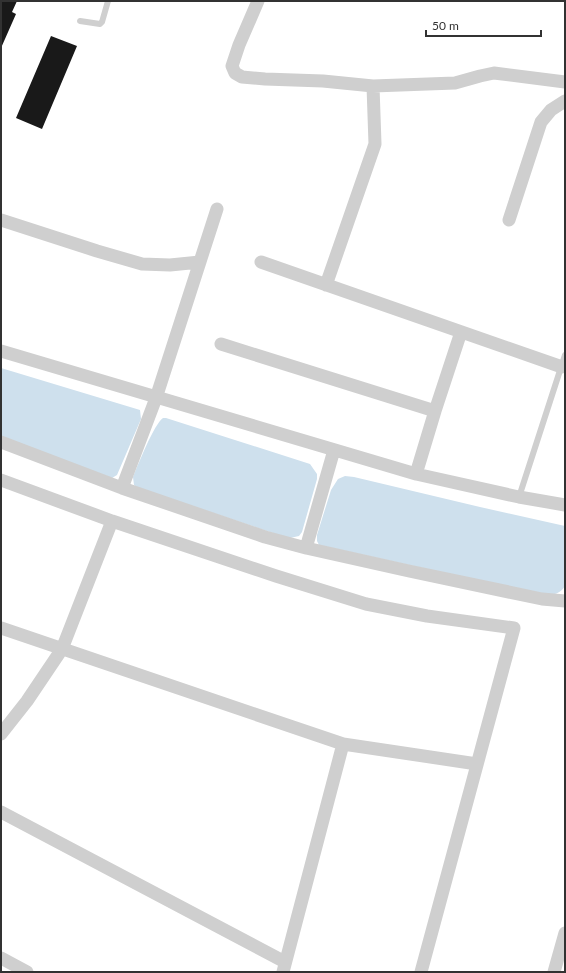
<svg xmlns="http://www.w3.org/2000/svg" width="566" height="973" viewBox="0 0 566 973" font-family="Lato,sans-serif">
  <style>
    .water { fill: #cee0ed }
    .building { fill: #191919 }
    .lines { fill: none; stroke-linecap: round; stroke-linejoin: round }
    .lane { stroke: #cfcfcf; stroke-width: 6 }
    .street { stroke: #cfcfcf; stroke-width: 13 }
  </style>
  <rect width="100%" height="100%" fill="#fff"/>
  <path class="water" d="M1 368 140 410 141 419 117 475 112 478 1 437Z
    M163 418H166L310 464 317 474V479L302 532 299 536 290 538 285 537 138 488 134 485 133 477C138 465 154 424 163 418Z
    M345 476 354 477 480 507 565 526V586C560 594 554 595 545 595L319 545 317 541V535L331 490 338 479Z"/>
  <path class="building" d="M1 1H17L12 12 16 14 1 48Z
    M51 36 77 46 42 129 16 118Z"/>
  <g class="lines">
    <path class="lane" d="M80 21 100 24 102 22 108 1
      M519 497 565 355"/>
    <path class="street" d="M258 1 239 45 232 66 235 73 242 77 265 79 323 81 373 86 455 83 480 76 494 73 565 82
      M1 220 97 251 142 264 170 265 200 262
      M509 220 541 122 551 110 565 101
      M261 262 562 367
      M326 285 375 144 373 86
      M221 344 435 411
      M1 351 416 474 519 497 565 505
      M1 442 122 488 265 537 306 548 409 571 542 599 565 601
      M416 474 435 411 461 332
      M1 480 112 521 276 576 366 604 427 616 514 628 421 972
      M122 488 156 398 217 209
      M306 548 334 450
      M1 628 343 744 477 764
      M1 734 27 701 62 649 112 521
      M1 812 285 962
      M1 958 27 972
      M283 972 343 744
      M554 972 565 933"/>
  </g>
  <rect width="566" height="973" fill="none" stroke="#323232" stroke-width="4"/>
  <path d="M426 30v6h115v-6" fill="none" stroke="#323232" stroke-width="2"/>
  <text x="432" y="30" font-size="12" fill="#323232" stroke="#ffffff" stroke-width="3" paint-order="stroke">50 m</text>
</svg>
